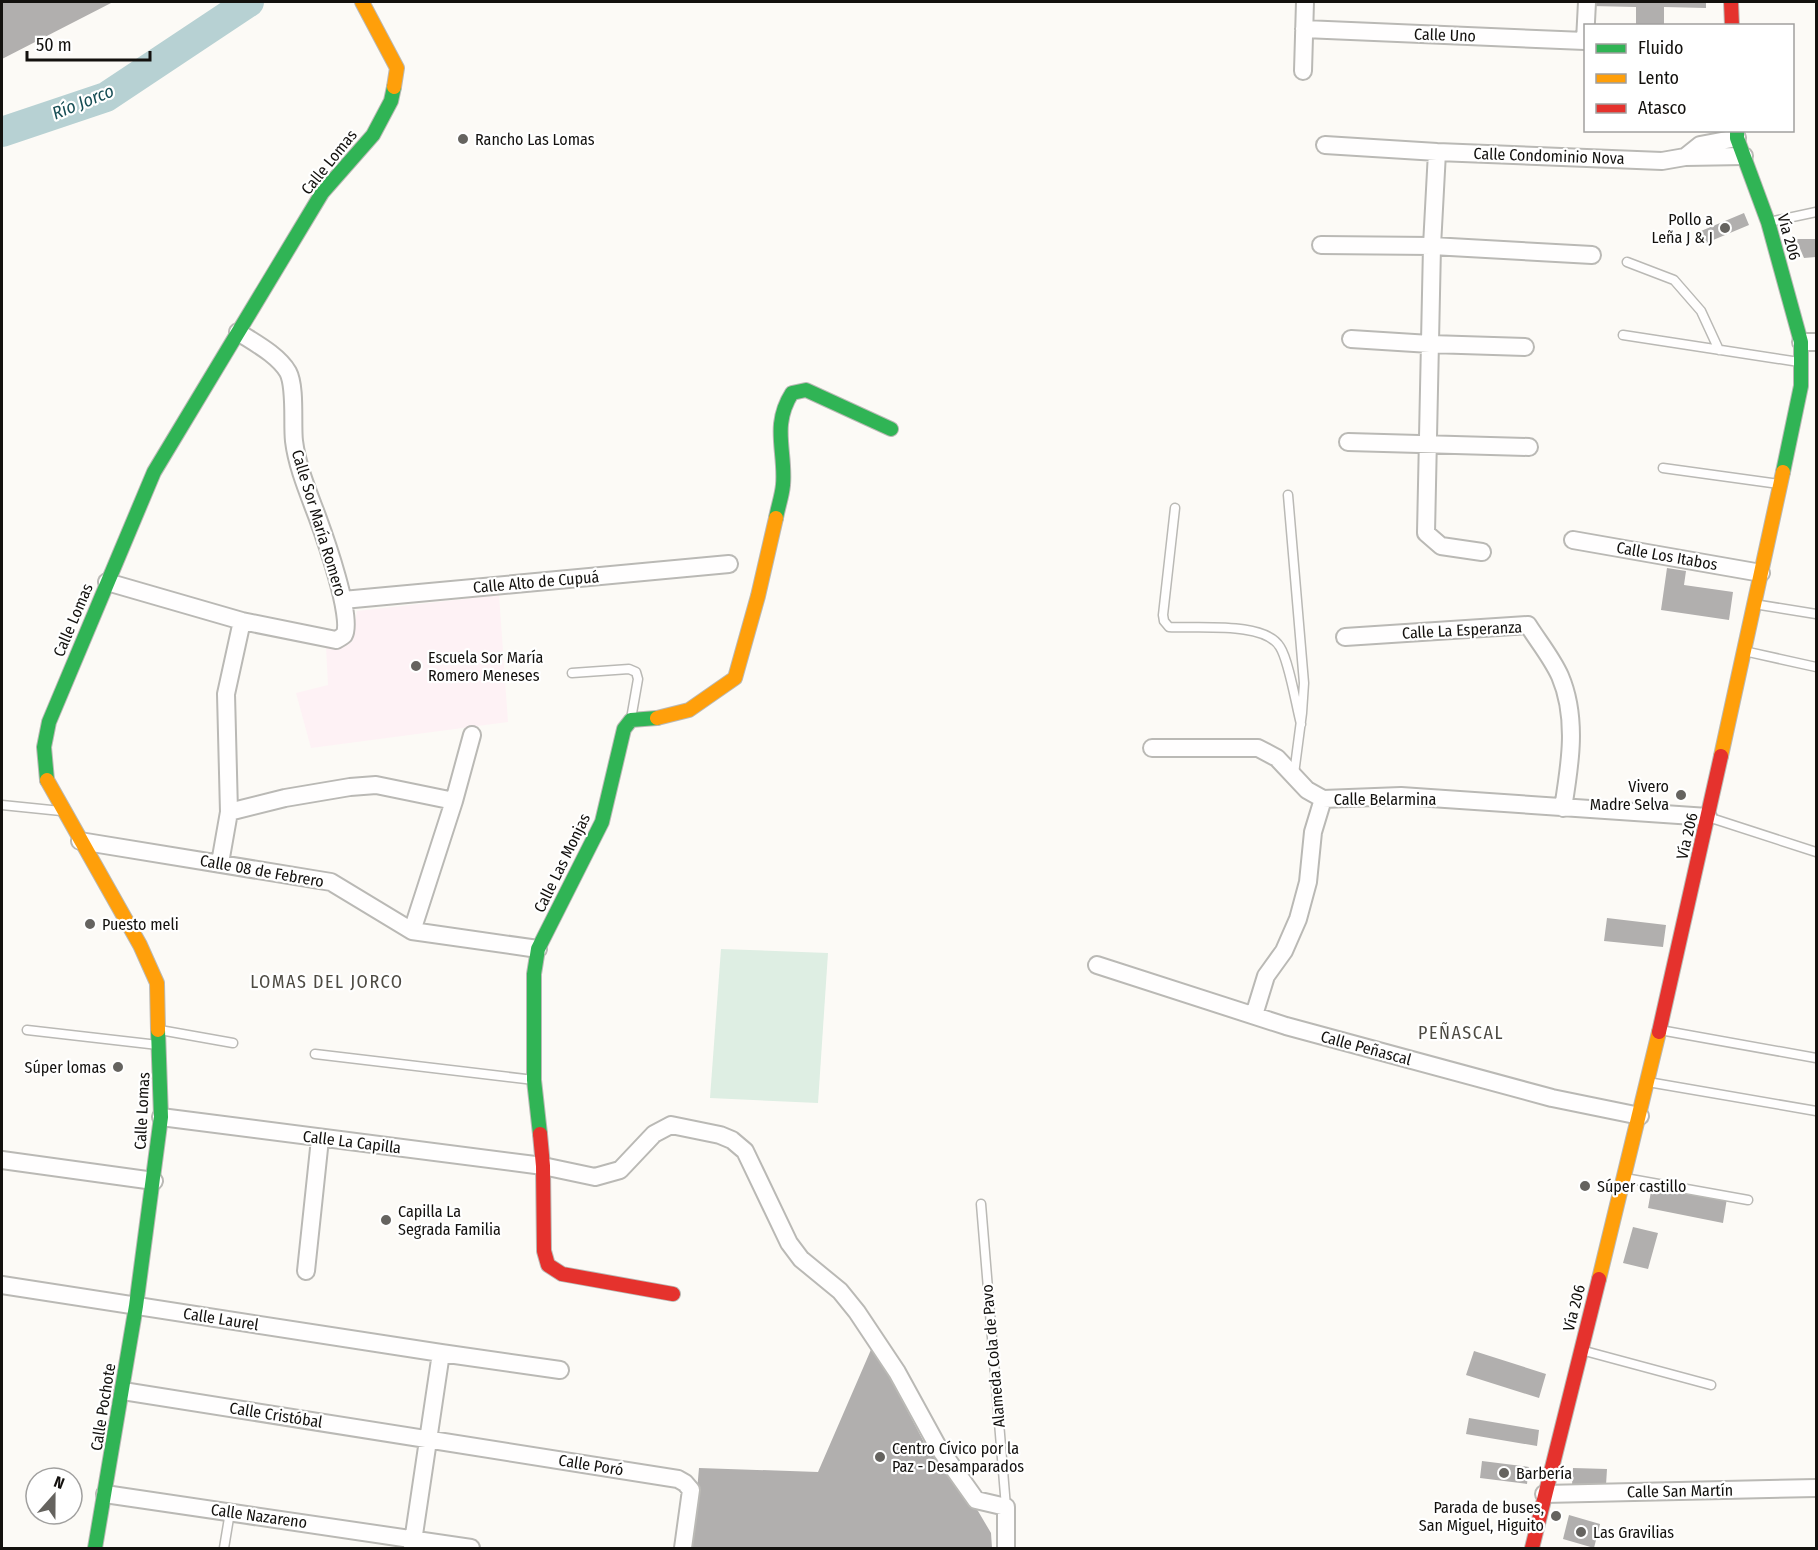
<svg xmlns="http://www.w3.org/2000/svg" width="1818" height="1550" viewBox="0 0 1818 1550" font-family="'Fira Sans Condensed',sans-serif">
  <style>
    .education { fill: #fef2f5 }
    .green { fill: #deeee3 }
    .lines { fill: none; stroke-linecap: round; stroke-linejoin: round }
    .river { stroke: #b7d1d3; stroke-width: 30 }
    .building { fill: #b1afae }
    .lane-casing { stroke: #bab9b5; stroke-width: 11 }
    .street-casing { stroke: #bab9b5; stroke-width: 20 }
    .fast-casing { stroke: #bab9b5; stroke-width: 16 }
    .slow-casing { stroke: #bab9b5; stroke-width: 16 }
    .jam-casing { stroke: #bab9b5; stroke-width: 16 }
    .lane { stroke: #fffefe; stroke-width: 8 }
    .street { stroke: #fffefe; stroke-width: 16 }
    .fast { stroke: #30b455; stroke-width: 14 }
    .slow { stroke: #ff9f0a; stroke-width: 14 }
    .jam { stroke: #e5322d; stroke-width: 14 }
    .poi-dot { fill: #65635f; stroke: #fff; stroke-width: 2 }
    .labels { text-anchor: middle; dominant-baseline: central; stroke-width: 4.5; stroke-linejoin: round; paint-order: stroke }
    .street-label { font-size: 16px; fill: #13110e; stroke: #fff }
    .poi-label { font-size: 16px; fill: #13110e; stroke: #fff; text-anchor: start }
    .water-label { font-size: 18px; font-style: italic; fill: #164d54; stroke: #fff }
    .neighbourhood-label { font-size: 18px; letter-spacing: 1.5px; fill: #4d4a42; stroke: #fff }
  </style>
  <rect width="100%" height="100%" fill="#fcfaf6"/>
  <path class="education" d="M499 595 508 722 311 748 296 693 328 685 326 647 352 642 357 611Z"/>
  <path class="green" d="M721 949 828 953 818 1103 710 1098Z"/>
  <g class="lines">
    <path class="river" d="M2 132 106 97 249 2"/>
  </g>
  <path class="building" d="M2 2H113L2 59Z
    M1591 2H1706V8L1664 7V26H1636V7L1591 6Z
    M1744 213 1749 225 1706 243 1701 231Z
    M1796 239H1816V257L1804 258Z
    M1667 568 1686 571 1684 585 1733 592 1729 620 1661 610Z
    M1607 918 1666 925 1663 947 1604 941Z
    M1652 1186 1727 1198 1723 1223 1648 1208Z
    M1633 1227 1658 1233 1648 1269 1623 1263Z
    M873 1345 926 1446 978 1511 991 1533 992 1548H692L699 1468 818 1472Z
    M1474 1351 1546 1374 1539 1398 1466 1375Z
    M1469 1418 1539 1430 1537 1446 1466 1434Z
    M1482 1461 1529 1467 1527 1484 1480 1478Z
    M1573 1468 1607 1469 1606 1485H1572Z
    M1569 1515 1600 1524 1594 1548 1563 1539Z"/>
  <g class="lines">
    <defs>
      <path id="lane" d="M1769 222 1816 212
        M1627 262 1674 280 1701 311 1719 350
        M1623 335 1799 362
        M1663 468 1779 484
        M1288 495 1304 683 1302 713 1294 774
        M1175 508 1163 615 1164 621 1169 627C1197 629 1265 621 1280 647 1289 661 1296 705 1301 724
        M1754 604 1816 614
        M1744 651 1816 667
        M572 673 629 669 636 672 638 679 631 719
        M2 805 61 811
        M1708 817 1816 852
        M27 1030 158 1045
        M160 1030 233 1043
        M1660 1030 1816 1058
        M315 1054 534 1080
        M1648 1082 1816 1111
        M1625 1178 1748 1200
        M981 1204 1006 1507
        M1581 1350 1711 1385
        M224 1548 230 1512"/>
      <path id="street" d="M1304 29 1585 41 1587 2
        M1303 71 1305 2
        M1325 145 1437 152 1662 161 1685 157 1744 156
        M1437 152 1432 246 1426 533 1441 546 1482 552
        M1685 157 1700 145 1737 138
        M1321 245 1432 246 1592 255
        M1351 339 1430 344 1525 347
        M1801 342H1816
        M1348 442 1529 447
        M1573 540 1761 573
        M107 582 242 621 336 640C338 639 342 637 344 635 354 619 324 535 317 516 308 492 297 466 294 441 292 424 296 387 288 372 278 355 255 343 238 332
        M343 600 729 564
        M1345 637 1528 625C1538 641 1552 658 1560 676 1578 718 1570 765 1563 808
        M1152 748H1258L1277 758 1307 790 1323 799 1401 796 1708 817
        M229 812 285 798 350 787 376 785 454 801
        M80 841 331 882 412 931 538 949
        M220 863 229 812 226 694 242 621
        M412 931 454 801 472 735
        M1097 965 1286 1026 1552 1098 1640 1116
        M1254 1015 1266 976 1284 951 1298 919 1308 882 1313 832 1323 799
        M161 1117 543 1166 595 1177 620 1170 654 1134 671 1125 720 1135 732 1140 745 1151 789 1243 801 1259 840 1291 857 1312 897 1372 937 1445 976 1500 1006 1507V1548
        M2 1160 154 1181
        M306 1271 320 1139
        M2 1285 441 1353 560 1370
        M123 1391 678 1479 685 1483 691 1490 683 1548
        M105 1494 471 1548
        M1544 1494 1816 1488
        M412 1548 441 1353"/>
      <path id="fast" d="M1737 130V138L1768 222 1801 342V386L1783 472
        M776 518C778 507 782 496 783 485 786 451 771 426 792 393L806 390 891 429
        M47 780 44 747 49 722 154 472 322 193 373 135 391 101 394 87
        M540 1134 534 1080V974L538 949 602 822 624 729 631 720 657 718
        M95 1548 136 1306 161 1117 158 1030"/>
      <path id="slow" d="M362 2 397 68 394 87
        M657 718 689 710 735 678 758 596 776 518
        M1721 756 1783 472
        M47 780 140 945 157 983 158 1030
        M1599 1279 1659 1032"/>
      <path id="jam" d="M1731 2 1732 26
        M1659 1032 1721 756
        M540 1134 543 1166 544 1251 548 1265 562 1274 673 1294
        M1532 1548 1599 1279"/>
    </defs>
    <use href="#lane" class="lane-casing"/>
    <use href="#street" class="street-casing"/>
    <use href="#fast" class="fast-casing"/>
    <use href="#slow" class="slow-casing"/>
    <use href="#jam" class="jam-casing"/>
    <use href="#lane" class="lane"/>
    <use href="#street" class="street"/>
    <use href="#fast" class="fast"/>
    <use href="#slow" class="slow"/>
    <use href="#jam" class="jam"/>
  </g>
  <g class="poi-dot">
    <circle cx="463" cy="139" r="6"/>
    <circle cx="1725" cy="228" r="6"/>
    <circle cx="416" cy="666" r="6"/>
    <circle cx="1681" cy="795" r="6"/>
    <circle cx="90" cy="924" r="6"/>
    <circle cx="118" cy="1067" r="6"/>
    <circle cx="1585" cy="1186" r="6"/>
    <circle cx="386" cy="1220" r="6"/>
    <circle cx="880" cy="1457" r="6"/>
    <circle cx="1504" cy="1473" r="6"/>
    <circle cx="1556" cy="1516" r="6"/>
    <circle cx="1581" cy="1532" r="6"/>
  </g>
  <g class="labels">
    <g class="street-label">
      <text transform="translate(1445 35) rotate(2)">Calle Uno</text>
      <text transform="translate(1549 156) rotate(2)">Calle Condominio Nova</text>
      <text transform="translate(329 162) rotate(-51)">Calle Lomas</text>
      <text transform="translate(1789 237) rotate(74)">Vía 206</text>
      <text transform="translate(319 523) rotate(73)">Calle Sor María Romero</text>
      <text transform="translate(1667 556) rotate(10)">Calle Los Itabos</text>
      <text transform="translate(536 582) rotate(-5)">Calle Alto de Cupuá</text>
      <text transform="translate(73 620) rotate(-67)">Calle Lomas</text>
      <text transform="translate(1462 630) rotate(-3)">Calle La Esperanza</text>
      <text x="1385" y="799">Calle Belarmina</text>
      <text transform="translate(1687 836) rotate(-77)">Vía 206</text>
      <text transform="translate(562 863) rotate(-64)">Calle Las Monjas</text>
      <text transform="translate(262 871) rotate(10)">Calle 08 de Febrero</text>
      <text transform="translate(1366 1048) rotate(15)">Calle Peñascal</text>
      <text transform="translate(142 1111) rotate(-87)">Calle Lomas</text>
      <text transform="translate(352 1142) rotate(7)">Calle La Capilla</text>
      <text transform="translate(1574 1308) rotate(-76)">Vía 206</text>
      <text transform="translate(221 1319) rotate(9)">Calle Laurel</text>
      <text transform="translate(993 1356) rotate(-95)">Alameda Cola de Pavo</text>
      <text transform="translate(103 1407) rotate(-81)">Calle Pochote</text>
      <text transform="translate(276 1415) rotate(9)">Calle Cristóbal</text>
      <text transform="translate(591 1465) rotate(9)">Calle Poró</text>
      <text transform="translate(1680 1491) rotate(-1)">Calle San Martín</text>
      <text transform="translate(259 1516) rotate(8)">Calle Nazareno</text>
    </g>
    <g class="poi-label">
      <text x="475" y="139">Rancho Las Lomas</text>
      <text x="1713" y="219" text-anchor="end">Pollo a<tspan x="1713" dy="18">Leña J &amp; J</tspan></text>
      <text x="428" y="657">Escuela Sor María<tspan x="428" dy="18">Romero Meneses</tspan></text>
      <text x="1669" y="786" text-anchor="end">Vivero<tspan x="1669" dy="18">Madre Selva</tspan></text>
      <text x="102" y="924">Puesto meli</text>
      <text x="106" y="1067" text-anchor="end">Súper lomas</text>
      <text x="1597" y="1186">Súper castillo</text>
      <text x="398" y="1211">Capilla La<tspan x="398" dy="18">Segrada Familia</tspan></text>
      <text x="892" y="1448">Centro Cívico por la<tspan x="892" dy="18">Paz - Desamparados</tspan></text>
      <text x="1516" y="1473">Barbería</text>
      <text x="1544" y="1507" text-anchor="end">Parada de buses,<tspan x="1544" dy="18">San Miguel, Higuito</tspan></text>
      <text x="1593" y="1532">Las Gravilias</text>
    </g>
    <g class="water-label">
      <text transform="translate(83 102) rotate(-22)">Río Jorco</text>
    </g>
    <g class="neighbourhood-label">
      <text x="327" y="982">LOMAS DEL JORCO</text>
      <text x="1461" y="1033">PEÑASCAL</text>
    </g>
  </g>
  <rect width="1818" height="1550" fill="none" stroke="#13110e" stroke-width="6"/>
  <rect x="1584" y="24" width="210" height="108" fill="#ffffff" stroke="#a1a09f" stroke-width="1.5"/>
  <rect x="1596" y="44" width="30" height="9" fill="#30b455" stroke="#a1a09f" stroke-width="1.5"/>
  <text x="1638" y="54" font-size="18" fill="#13110e">Fluido</text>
  <rect x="1596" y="74" width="30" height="9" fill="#ff9f0a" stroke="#a1a09f" stroke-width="1.5"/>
  <text x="1638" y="84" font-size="18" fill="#13110e">Lento</text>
  <rect x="1596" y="104" width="30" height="9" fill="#e5322d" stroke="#a1a09f" stroke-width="1.5"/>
  <text x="1638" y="114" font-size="18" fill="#13110e">Atasco</text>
  <g transform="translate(54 1496) rotate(21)"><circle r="28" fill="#ffffff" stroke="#a1a09f" stroke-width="1.5"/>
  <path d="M0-4.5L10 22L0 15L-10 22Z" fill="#65635f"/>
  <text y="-9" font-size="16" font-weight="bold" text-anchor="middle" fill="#13110e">N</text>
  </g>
  <path d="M27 51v9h123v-9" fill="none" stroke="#13110e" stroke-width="3"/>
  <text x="36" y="51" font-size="18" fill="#13110e" stroke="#ffffff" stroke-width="4.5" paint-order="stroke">50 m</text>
</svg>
